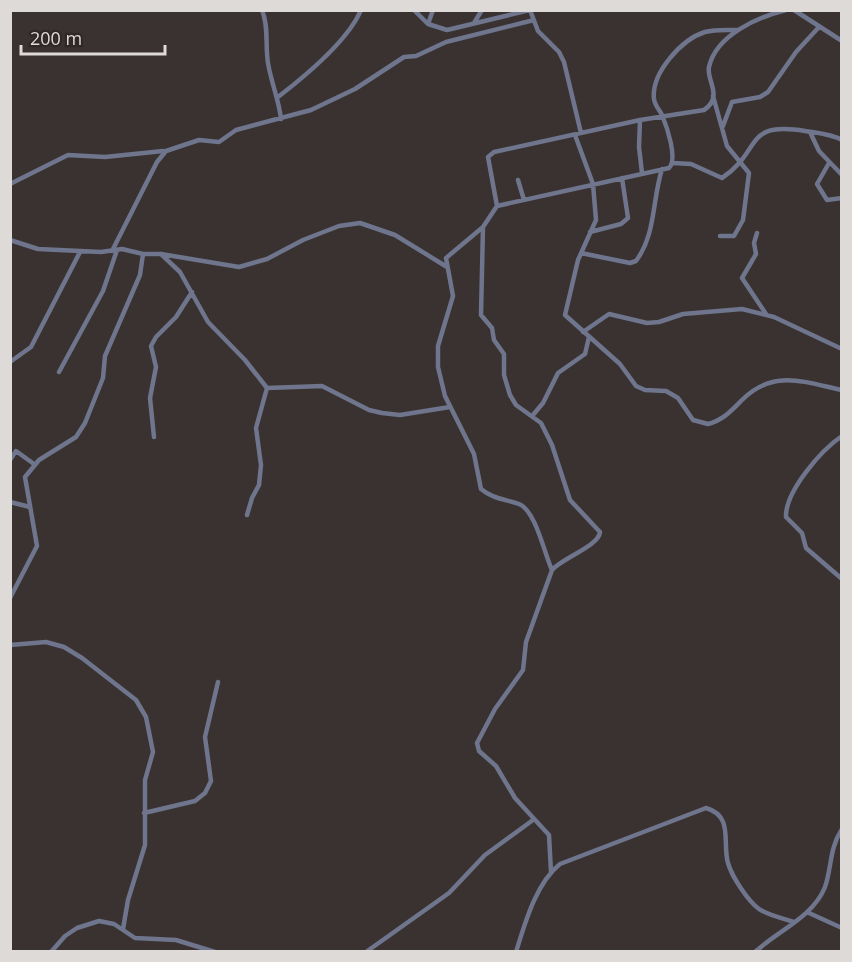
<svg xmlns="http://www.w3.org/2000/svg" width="852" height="962" viewBox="0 0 852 962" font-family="'Open Sans',sans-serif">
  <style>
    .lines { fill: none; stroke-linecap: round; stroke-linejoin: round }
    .street { stroke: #6e758c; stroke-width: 4.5 }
  </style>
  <rect width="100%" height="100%" fill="#393230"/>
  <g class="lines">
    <path class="street" d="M262 10C269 27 265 45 268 63 271 82 279 100 281 119
      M414 10 428 24 447 30 530 10
      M530 10 538 31 559 52 564 62 581 133
      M794 10 842 41
      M474 23 482 10
      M428 24 433 10
      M713 96 727 146 749 173 743 220 734 236H720
      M278 97C304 77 348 41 361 10
      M640 120 639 147 642 173
      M723 126 732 102 760 97 768 92 796 52 819 27
      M810 132 819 151 842 175
      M575 135 593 184 596 220 578 260 565 315 620 364 636 386 645 390 666 391 678 398 693 420 708 424C723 420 731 411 742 400 773 369 804 382 842 390
      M673 163 691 164 722 178C763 151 742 121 805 131 817 133 831 134 842 140
      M829 163 817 184 827 200 842 198
      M518 180 524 200
      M10 184 68 155 105 157 163 151
      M497 206 669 168C678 159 667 127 662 115 659 109 655 106 654 99 651 73 682 39 705 32 715 29 727 30 737 30
      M483 227 481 315 492 328 494 340 504 354V375L510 395 516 405 541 423 552 445 570 500 600 532C599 546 562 558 552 570L526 642 523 670 495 709 477 743 479 751 496 766 515 798 549 835 551 872
      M590 232 621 224 628 218 622 178
      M757 233 754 243 756 254 742 278 766 314
      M10 240 38 249 101 252 122 249 143 254H161L239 267 267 259 303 240 339 226 360 223 395 235 447 267
      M112 251 157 162 166 151 199 140 219 142 236 130 311 110 355 89 404 57 416 56 446 42 534 20
      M581 253 630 263 636 261C656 234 652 201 662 169
      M161 254 180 272 208 322 245 360 267 388 256 428 261 465 259 485 252 498 247 515
      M583 332 609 314 647 323 659 322 683 314 742 309 774 317 842 349
      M10 362 31 347 80 252
      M59 372 103 291 117 250
      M267 388 322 386 369 410 382 413 400 415 450 407
      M533 415 543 403 558 373 585 354 589 337
      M842 436C821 450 785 492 786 517L802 533 806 548 842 579
      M154 437 150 398 156 367 151 346 156 337 176 317 192 292
      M10 460 16 451 34 464
      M10 502 30 507
      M552 570C544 553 536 511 519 504 505 499 493 499 481 489L474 454 445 396 438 367V346L453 296 446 258 483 227 497 206 488 157 494 152 640 120 704 110C724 97 706 80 709 67 716 35 758 17 786 10
      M10 598 37 546 25 477 39 460 76 437 85 423 103 378 105 356 140 275 143 254
      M10 645 46 642 64 647 82 658 136 700 146 717 153 752 145 780V845L128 900 123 929
      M144 813 195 801 205 793 211 781 205 737 218 682
      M809 913 842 928
      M51 952 65 936 77 928 99 921 114 924 135 938 176 940 215 952
      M366 952 449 893 485 855 533 820
      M516 952C525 923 536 883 560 864L706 808C734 816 722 843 728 863 732 877 748 901 759 909 769 916 783 918 794 922
      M755 952C779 930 813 917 825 887 832 867 829 849 842 829"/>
  </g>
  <rect width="852" height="962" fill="none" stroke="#dedad8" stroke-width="24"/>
  <path d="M21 45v9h144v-9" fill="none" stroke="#dedad8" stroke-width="3"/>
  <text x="30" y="45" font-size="18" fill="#dedad8" stroke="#2f2826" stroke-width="4.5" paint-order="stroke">200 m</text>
</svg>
